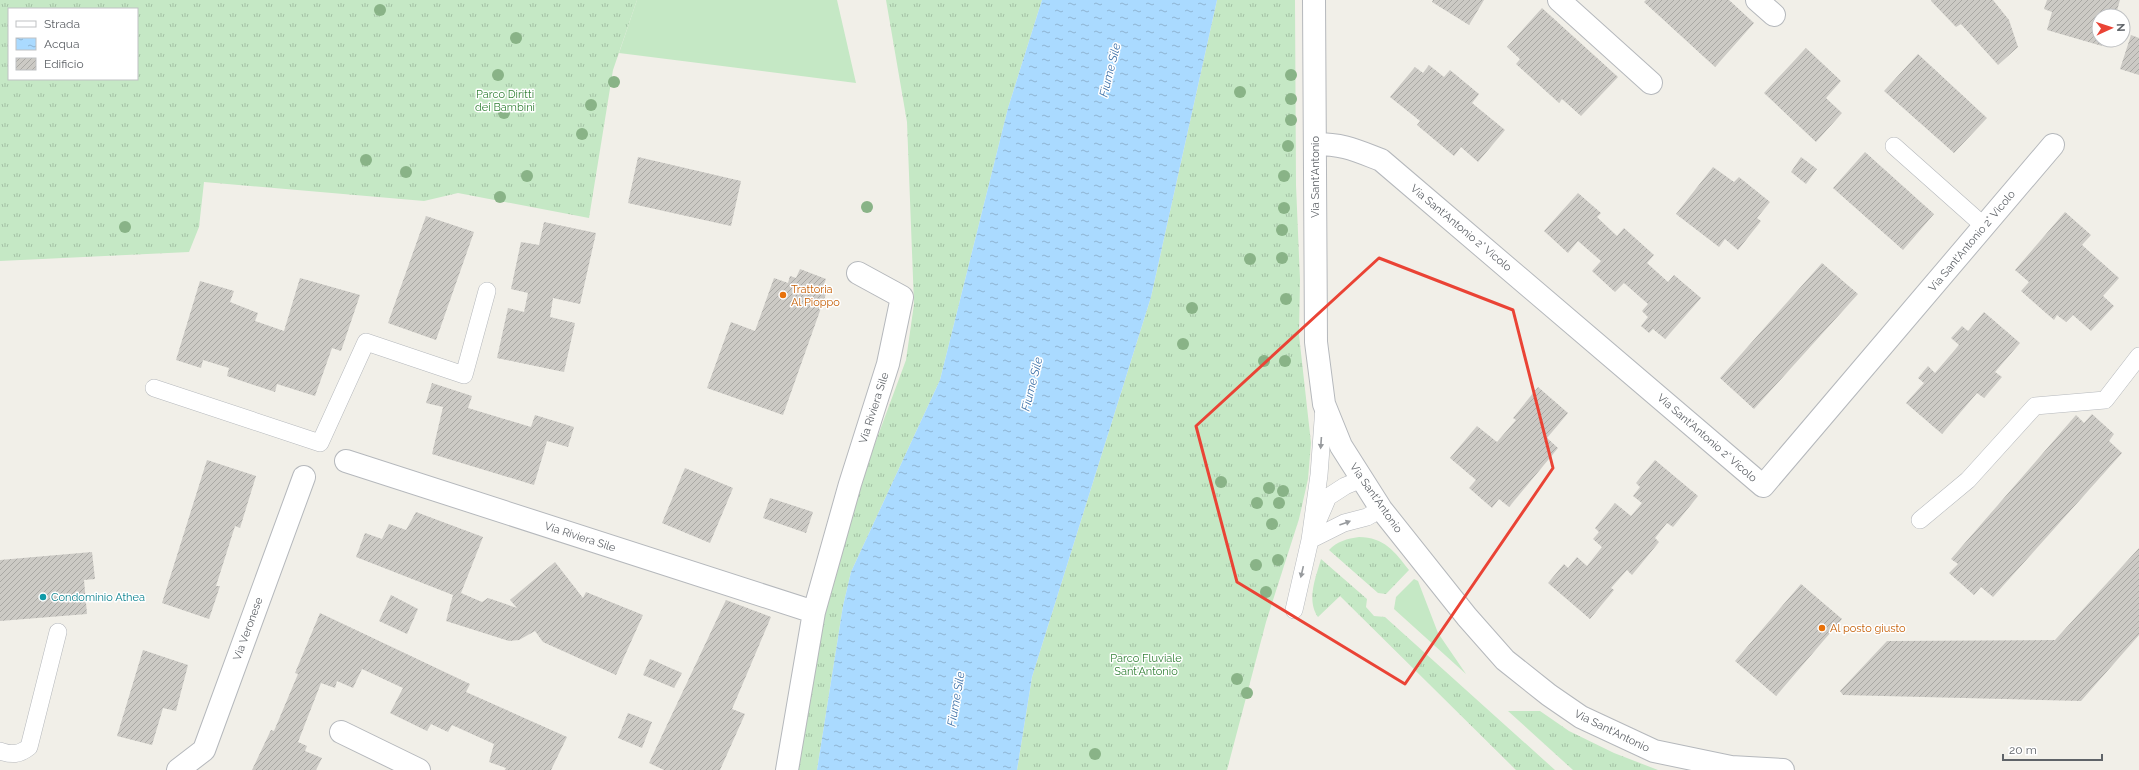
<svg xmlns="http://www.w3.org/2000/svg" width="2139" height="770" viewBox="0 0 2139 770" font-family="Raleway,sans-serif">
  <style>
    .grass { fill: url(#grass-tufts); fill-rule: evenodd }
    .garden { fill: #c5e8c5 }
    .water { fill: url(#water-ripples) }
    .building { fill: url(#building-hatch) }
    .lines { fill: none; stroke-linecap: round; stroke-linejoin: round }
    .service-casing { stroke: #b5b8bc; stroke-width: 18 }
    .minor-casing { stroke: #b5b8bc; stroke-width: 24 }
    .service { stroke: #fff; stroke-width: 17 }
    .minor { stroke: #fff; stroke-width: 22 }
    .tree { fill: #89b387 }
    .oneway { fill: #979a9d }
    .marked { fill: none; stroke: #ea4335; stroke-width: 3; stroke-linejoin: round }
    .food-dot { fill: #e8710a; stroke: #fff; stroke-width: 1.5 }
    .culture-dot { fill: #0f9aa8; stroke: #fff; stroke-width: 1.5 }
    .labels { text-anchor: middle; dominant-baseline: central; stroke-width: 3; stroke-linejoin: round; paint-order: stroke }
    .park-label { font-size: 11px; fill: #348238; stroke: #fff }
    .street-label { font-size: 11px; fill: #5f6368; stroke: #fff }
    .food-label { font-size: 11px; fill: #c56008; stroke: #fff; text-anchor: start }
    .culture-label { font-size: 11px; fill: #0d838f; stroke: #fff; text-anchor: start }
    .water-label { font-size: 12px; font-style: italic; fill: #4174aa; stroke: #fff }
  </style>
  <defs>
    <pattern id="grass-tufts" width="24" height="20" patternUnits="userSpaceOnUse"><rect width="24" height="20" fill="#c5e8c5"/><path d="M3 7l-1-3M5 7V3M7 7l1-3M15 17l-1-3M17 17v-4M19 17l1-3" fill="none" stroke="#a3c0a4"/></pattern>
    <pattern id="water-ripples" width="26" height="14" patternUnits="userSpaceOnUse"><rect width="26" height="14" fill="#aadaff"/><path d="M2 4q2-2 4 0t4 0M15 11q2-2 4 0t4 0" fill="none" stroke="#8eb4d2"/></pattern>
    <pattern id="building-hatch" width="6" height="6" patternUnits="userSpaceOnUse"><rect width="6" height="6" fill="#cccac5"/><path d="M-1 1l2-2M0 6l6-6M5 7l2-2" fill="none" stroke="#a9a8a4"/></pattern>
  </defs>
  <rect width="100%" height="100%" fill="#f1efe8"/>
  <path class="grass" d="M0 0H637L613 70 589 218 458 193 424 201 204 182 199 227 189 252 0 261ZM9 9H137V79H9Z
    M886 0H1042L1008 108 940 380 851 572 843 606 817 770H797L827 603 860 484 906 360 914 304 907 122Z
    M1217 0H1295L1296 185 1300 280 1299 335 1311 443 1308 479 1299 519 1266 622 1227 770H1017L1032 677 1151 297Z
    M1359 537C1384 537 1395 552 1409 570L1386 594 1378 593 1329 550C1337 541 1347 539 1359 537Z
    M1321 559 1367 599 1366 607 1374 616 1385 617 1555 770H1516L1340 596 1318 617C1306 600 1316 577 1321 559Z
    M1508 711H1540L1569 731 1614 753 1658 770H1573Z"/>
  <path class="garden" d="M637 0H837L856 83 619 53Z
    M1414 579 1418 581 1438 633 1466 674 1394 609 1396 597Z"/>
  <path class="water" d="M1042 0H1217L1151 297 1032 677 1017 770H817L843 606 851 572 940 380 1008 108Z"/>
  <path class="building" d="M1433 0H1484L1469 25 1432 2Z
    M1646 0H1729L1754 23 1715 67 1644 2Z
    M1932 0H1993L2009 20 2018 47 1998 65 1961 24 1956 27 1931 1Z
    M2047 0H2120L2116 14 2111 13 2110 16H2099V40H2103L2102 46 2047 30 2052 12 2044 9Z
    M1542 8 1618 77 1581 116 1562 99 1559 103 1516 64 1520 59 1507 47Z
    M2131 35 2139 38V75L2120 69Z
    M1806 48 1841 81 1826 98 1842 113 1816 142 1764 93Z
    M1918 54 1987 118 1954 153 1884 91Z
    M1429 65 1444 77 1450 70 1479 94 1472 103 1505 130 1478 162 1461 147 1454 156 1417 125 1420 121 1390 97 1415 67 1423 73Z
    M1865 152 1934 214 1903 250 1833 188Z
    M638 157 741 181 731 226 628 203Z
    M1801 157 1817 169 1806 184 1791 172Z
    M1713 167 1734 182 1739 177 1770 202 1757 218 1761 221 1738 250 1725 239 1719 247 1676 214Z
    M1578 193 1601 213 1597 217 1617 236 1624 228 1654 255 1647 263 1668 282 1674 275 1701 298 1665 339 1653 329 1649 333 1641 326 1648 317 1642 311 1648 304 1624 283 1615 292 1592 271 1601 261 1578 241 1568 253 1544 231Z
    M2065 212 2091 235 2082 245 2119 278 2103 296 2114 306 2091 331 2073 315 2066 322 2057 315 2054 320 2021 291 2029 282 2015 270Z
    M426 216 474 232 436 340 388 323Z
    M544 222 596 233 580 304 553 298 550 317 575 323 564 372 497 358 508 308 524 312 528 293 511 289 521 242 539 245Z
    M1822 263 1858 294 1754 409 1720 378Z
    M800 269 826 279 822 289 827 291 783 415 707 388 731 322 755 331 774 278 788 283 790 276 796 278Z
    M300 278 360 295 341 351 332 348 315 396 277 384 275 392 227 376 229 368 203 360 201 368 176 360 200 281 234 291 230 302 258 313 255 321 284 331Z
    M1984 312 2020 343 1995 372 2002 377 1984 398 1977 393 1942 434 1906 403 1924 383 1918 378 1928 366 1935 373 1959 345 1951 338 1962 326 1968 331Z
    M432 383 472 396 468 408 531 427 535 415 574 427 568 447 547 441 534 485 432 454 443 407 426 403Z
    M1538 387 1568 413 1547 438 1558 448 1509 507 1499 499 1492 508 1469 488 1476 480 1450 458 1477 426 1497 442 1516 420 1513 418Z
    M2092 414 2114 434 2109 441 2122 453 1993 597 1981 587 1974 595 1949 573 1958 564 1951 559 2076 415 2084 423Z
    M207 460 256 476 240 528 235 526 216 586H220L209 619 162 603Z
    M1655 460 1698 496 1673 527 1667 523 1655 538 1659 542 1632 575 1627 570 1611 588 1614 590 1590 619 1548 583 1564 564 1568 568 1577 557 1587 566 1602 547 1593 539 1599 532 1595 528 1615 503 1631 516 1642 503 1633 496 1640 487 1636 483Z
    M685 468 733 488 710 543 662 523Z
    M770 498 813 512 806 533 763 518Z
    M416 512 483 537 461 593 482 602 488 598 517 608 510 600 555 562 583 598 586 592 643 615 616 675 543 642 535 631 519 640 509 641 446 621 453 595 356 557 365 533 382 539 389 524 406 530Z
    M2139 548V635L2081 701 1843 695 1840 691 1887 641 2055 640Z
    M92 552 95 579 84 580 87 614 0 621V560Z
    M1801 584 1842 619 1776 696 1735 661Z
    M391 595 418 609 407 634 379 621Z
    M726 600 771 617 732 709 745 714 720 770H664L649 763Z
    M320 613 470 684 466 692 567 737 551 770H505L506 768 489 762 494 744 452 725 448 732 431 724 427 731 390 713 403 688 362 669 353 688 337 681 335 688 321 683 298 742 307 746 305 751 322 758 316 770H252L271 730 274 731 298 674 295 673Z
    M143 650 188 665 176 711 163 708 152 745 117 736Z
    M650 659 682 673 674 688 643 675Z
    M628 713 652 722 642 748 618 738Z"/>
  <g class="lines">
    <defs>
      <path id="service" d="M1894 146 1984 226
        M154 388 320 443 366 342 464 375 487 291
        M1319 518 1328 497 1345 486 1362 479
        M1920 520 1968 480 2035 406 2105 400 2139 356
        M1310 540 1344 523 1367 517 1381 509
        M1294 610 1310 540 1319 475 1324 407
        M0 751C12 755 19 755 29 747L58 632"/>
      <path id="minor" d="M1314 0 1316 342 1324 404 1341 446 1381 509 1467 617 1505 660 1549 695 1581 717 1654 751 1731 767 1783 770
        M1559 0 1651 83
        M1757 0 1774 15
        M1315 144C1343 144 1355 150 1381 160L1763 486 2053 145
        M346 461 814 612
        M341 732 419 770
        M178 770 204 750 304 477
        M787 770 814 612 850 484 888 364 902 297 858 273"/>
    </defs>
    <use href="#service" class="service-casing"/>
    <use href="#minor" class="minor-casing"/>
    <use href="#service" class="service"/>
    <use href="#minor" class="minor"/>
  </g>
  <g class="tree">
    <circle cx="380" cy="10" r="6"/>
    <circle cx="516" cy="38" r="6"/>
    <circle cx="498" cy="75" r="6"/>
    <circle cx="1291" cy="75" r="6"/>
    <circle cx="614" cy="82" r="6"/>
    <circle cx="1240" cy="92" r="6"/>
    <circle cx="1291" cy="99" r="6"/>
    <circle cx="591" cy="105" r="6"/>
    <circle cx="504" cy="113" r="6"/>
    <circle cx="1291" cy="120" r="6"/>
    <circle cx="582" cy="134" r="6"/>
    <circle cx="1288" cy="146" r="6"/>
    <circle cx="366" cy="160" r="6"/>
    <circle cx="406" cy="172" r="6"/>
    <circle cx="527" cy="176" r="6"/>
    <circle cx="1284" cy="176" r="6"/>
    <circle cx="500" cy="197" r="6"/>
    <circle cx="867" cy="207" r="6"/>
    <circle cx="1284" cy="208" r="6"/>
    <circle cx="125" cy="227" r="6"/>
    <circle cx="1282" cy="230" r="6"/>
    <circle cx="1282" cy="258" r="6"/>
    <circle cx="1250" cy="259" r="6"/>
    <circle cx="1286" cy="299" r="6"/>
    <circle cx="1192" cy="308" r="6"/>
    <circle cx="1183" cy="344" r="6"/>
    <circle cx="1264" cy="361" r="6"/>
    <circle cx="1285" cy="361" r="6"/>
    <circle cx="1221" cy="482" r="6"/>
    <circle cx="1269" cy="488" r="6"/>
    <circle cx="1283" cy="491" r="6"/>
    <circle cx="1257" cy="503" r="6"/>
    <circle cx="1279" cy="503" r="6"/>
    <circle cx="1272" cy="524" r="6"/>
    <circle cx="1278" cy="560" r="6"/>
    <circle cx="1256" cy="565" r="6"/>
    <circle cx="1266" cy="592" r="6"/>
    <circle cx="1237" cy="679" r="6"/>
    <circle cx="1247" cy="693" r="6"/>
    <circle cx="1095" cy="754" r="6"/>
  </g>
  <defs><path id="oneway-solid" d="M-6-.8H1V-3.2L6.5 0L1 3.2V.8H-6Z"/></defs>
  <g class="oneway">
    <use href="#oneway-solid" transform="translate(1321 443) rotate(94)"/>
    <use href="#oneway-solid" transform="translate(1345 523) rotate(-20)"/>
    <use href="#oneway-solid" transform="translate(1302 572) rotate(103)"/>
  </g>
  <path class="marked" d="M1379 258 1513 310 1553 468 1405 684 1237 582 1196 426Z"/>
  <g class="food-dot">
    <circle cx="783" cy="295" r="4"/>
    <circle cx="1822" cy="628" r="4"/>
  </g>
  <circle class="culture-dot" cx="43" cy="597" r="4"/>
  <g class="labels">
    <g class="park-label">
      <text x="505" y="94">Parco Diritti<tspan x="505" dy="13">dei Bambini</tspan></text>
      <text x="1146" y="658">Parco Fluviale<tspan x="1146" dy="13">Sant'Antonio</tspan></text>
    </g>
    <g class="street-label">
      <text transform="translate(1315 177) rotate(-90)">Via Sant'Antonio</text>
      <text transform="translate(1461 228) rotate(40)">Via Sant'Antonio 2° Vicolo</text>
      <text transform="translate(1972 241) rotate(-50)">Via Sant'Antonio 2° Vicolo</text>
      <text transform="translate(874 408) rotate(-72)">Via Riviera Sile</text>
      <text transform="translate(1707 438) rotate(41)">Via Sant'Antonio 2° Vicolo</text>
      <text transform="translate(1376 498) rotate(55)">Via Sant'Antonio</text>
      <text transform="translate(580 537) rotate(18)">Via Riviera Sile</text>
      <text transform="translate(248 629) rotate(-70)">Via Veronese</text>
      <text transform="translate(1612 731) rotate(26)">Via Sant'Antonio</text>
    </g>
    <g class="food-label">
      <text x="791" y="289">Trattoria<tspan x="791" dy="13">Al Pioppo</tspan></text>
      <text x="1830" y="628">Al posto giusto</text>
    </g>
    <g class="culture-label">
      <text x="51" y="597">Condominio Athea</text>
    </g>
    <g class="water-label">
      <text transform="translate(1110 70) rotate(-76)">Fiume Sile</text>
      <text transform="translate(1032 384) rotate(-76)">Fiume Sile</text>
      <text transform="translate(956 699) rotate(-80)">Fiume Sile</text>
    </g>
  </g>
  <rect x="8" y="8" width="130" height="72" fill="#ffffff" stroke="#bfc1c3"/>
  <rect x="16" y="21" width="20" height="6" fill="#ffffff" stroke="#bfc1c3"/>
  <text x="44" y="28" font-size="12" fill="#5f6368">Strada</text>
  <rect x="16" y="38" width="20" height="12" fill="url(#water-ripples)" stroke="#bfc1c3"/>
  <text x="44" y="48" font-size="12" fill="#5f6368">Acqua</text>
  <rect x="16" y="58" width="20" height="12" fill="url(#building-hatch)" stroke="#bfc1c3"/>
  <text x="44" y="68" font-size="12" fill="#5f6368">Edificio</text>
  <g transform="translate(2111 28) rotate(87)"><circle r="19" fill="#ffffff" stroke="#bfc1c3"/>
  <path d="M0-3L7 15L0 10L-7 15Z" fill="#ea4335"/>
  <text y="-6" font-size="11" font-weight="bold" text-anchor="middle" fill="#5f6368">N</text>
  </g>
  <path d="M2003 754v6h99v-6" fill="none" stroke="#5f6368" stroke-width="2"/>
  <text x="2009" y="754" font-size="12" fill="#5f6368" stroke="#ffffff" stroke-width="3" paint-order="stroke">20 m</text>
</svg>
